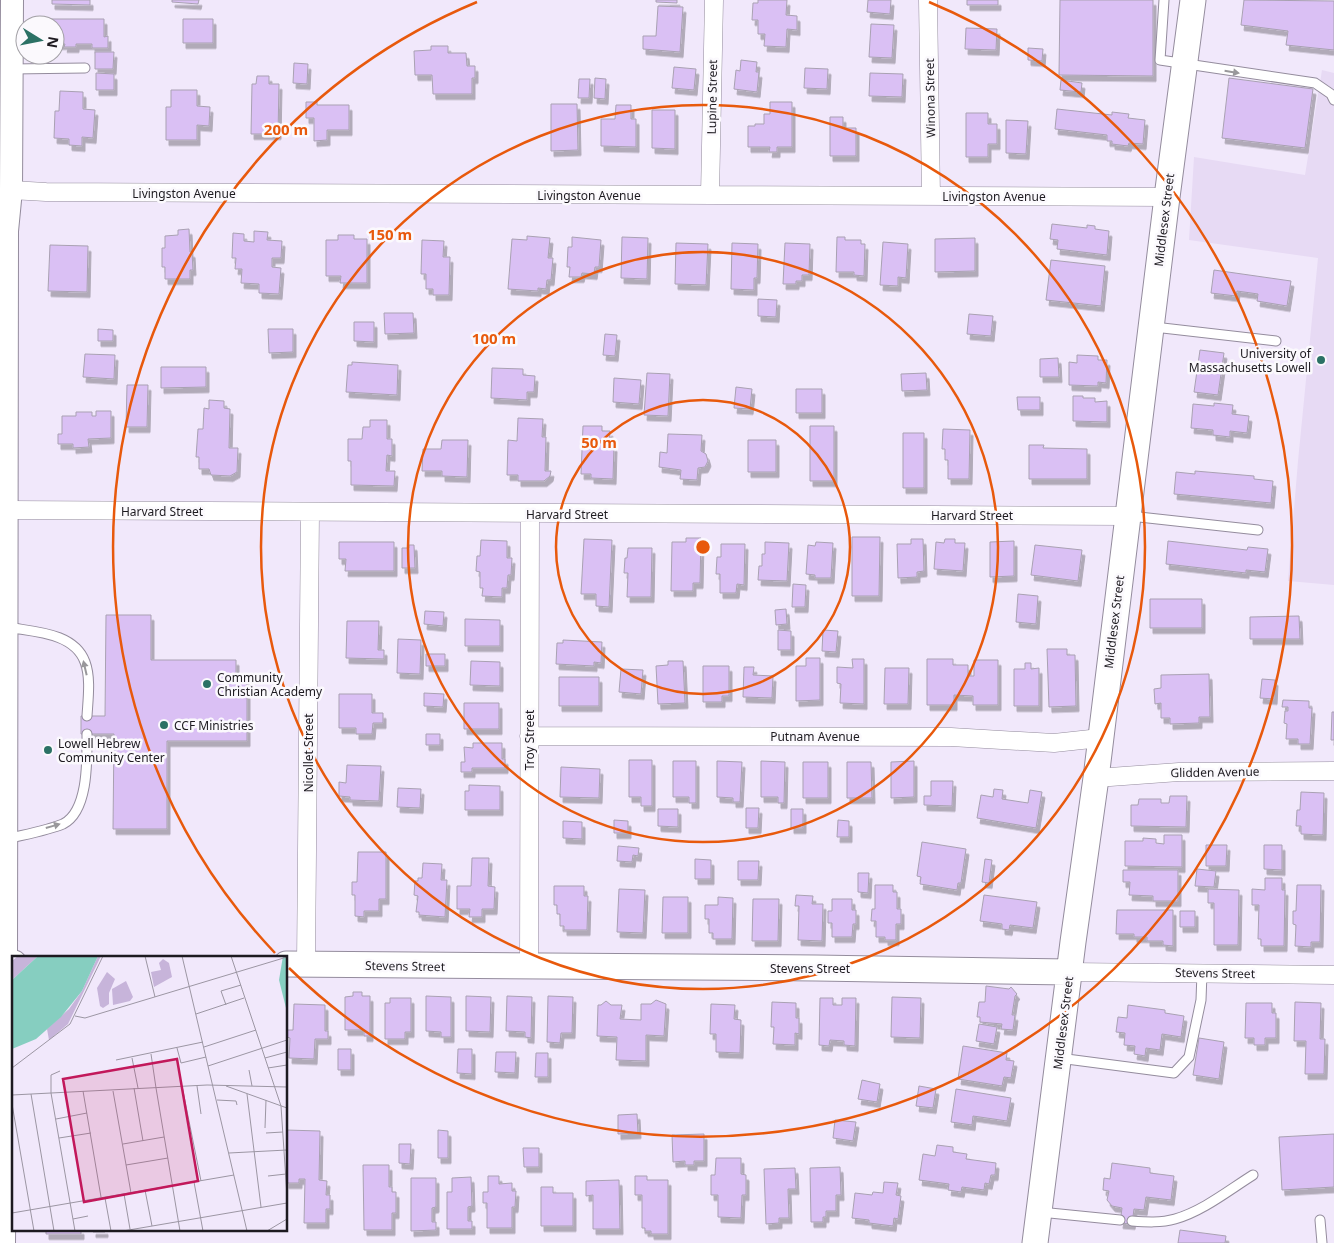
<svg xmlns="http://www.w3.org/2000/svg" width="1334" height="1243" viewBox="0 0 1334 1243" font-family="'Noto Sans',sans-serif">
  <style>
    .built { fill: #e7daf4 }
    .building { fill: #dac0f4; stroke: #a9a1b2; filter: url(#shadow) }
    .lines { fill: none; stroke-linecap: round; stroke-linejoin: round }
    .service-casing { stroke: #948c9d; stroke-width: 11 }
    .minor-casing { stroke: #948c9d; stroke-width: 19 }
    .tertiary-casing { stroke: #948c9d; stroke-width: 24 }
    .secondary-casing { stroke: #948c9d; stroke-width: 27 }
    .service { stroke: #fff; stroke-width: 9 }
    .minor { stroke: #fff; stroke-width: 18 }
    .tertiary { stroke: #fff; stroke-width: 22 }
    .secondary { stroke: #fff; stroke-width: 25 }
    .oneway { fill: #99989b }
    .ring { fill: none; stroke: #e8590c; stroke-width: 2.5 }
    .poi-dot { fill: #2b7165; stroke: #fbf9fd; stroke-width: 2 }
    .labels { text-anchor: middle; dominant-baseline: central; stroke-width: 5; stroke-linejoin: round; paint-order: stroke }
    .street-label { font-size: 12px; fill: #1d1a20; stroke: #fbf9fd }
    .poi-label { font-size: 12px; fill: #1d1a20; stroke: #fbf9fd; text-anchor: start }
    .inset-road { fill: none; stroke: #9c96a3; stroke-width: 1 }
    .view { fill: #c2185b; fill-opacity: 0.15; stroke: #c2185b; stroke-width: 2.5 }
    .inset-edge { fill: none; stroke: #1d1a20; stroke-width: 2.5 }
    .centre { fill: #e8590c; stroke: #fbf9fd; stroke-width: 2.5 }
    .ring-label { font-size: 15px; text-anchor: middle; font-weight: bold; fill: #e8590c; stroke: #fbf9fd; stroke-width: 5; stroke-linejoin: round; paint-order: stroke }
  </style>
  <defs>
    <filter id="shadow"><feDropShadow dx="3" dy="5.5" stdDeviation="0" flood-color="#0004"/></filter>
  </defs>
  <rect width="100%" height="100%" fill="#f1e8fb"/>
  <path class="built" d="M1322 70 1334 73V585L1288 581 1298 461 1318 258 1189 240 1194 157 1305 175Z"/>
  <path class="building" d="M52 0H90V5L52 4Z
    M172 0H199L198 4 172 2Z
    M656 0H677V3L656 2Z
    M758 0H787L786 15 797 16V30L787 29 786 47 764 46 765 34H758V20H752L753 3H758Z
    M868 0H891L890 14 867 12Z
    M967 0H998V5H967Z
    M1060 0H1153V76L1059 75Z
    M1244 0 1334 1V50L1286 45 1288 31 1241 25Z
    M658 6 683 7 680 52 643 49V36H656Z
    M47 19H104V37L108 36V48H92V44H76V47H64L65 44H55V25H47Z
    M183 19H213V43H183Z
    M871 24 894 25 892 58 869 57Z
    M966 28 997 29 996 50 965 49Z
    M431 46H448V53H466L467 66H475V78H472V94H433L432 75H415L414 51 431 50Z
    M1028 48 1043 49 1042 61 1028 60Z
    M95 52H114L113 69H95Z
    M741 60 757 62 756 72H759L757 92 734 89 736 70 740 71Z
    M294 63 308 64 307 84 293 83Z
    M674 67 696 69 694 90 672 88Z
    M805 68 828 69 827 89 804 88Z
    M96 73 114 74V90H96Z
    M870 73 903 74 902 97 869 96Z
    M257 76H269V84H279L278 134H251L252 84H256Z
    M595 78 606 79 605 99 594 98Z
    M1229 78 1313 89 1305 148 1222 138Z
    M579 79H590L589 98H578Z
    M1061 80 1082 83 1081 92 1060 90Z
    M171 90H197V106L210 107 209 126 197 125V140H166V107H171Z
    M60 91 83 92V109L95 110 93 138 82 137V146L69 145V139L54 138 55 111H59Z
    M306 102H317V105H349V130H327V140L314 141V118H306Z
    M770 102H792V147H777V152H769L770 147H748V126H755V124H764V114H770Z
    M551 104H577L578 150 551 151Z
    M616 105H631V119H636V147L601 146V119H615Z
    M1057 109 1112 115V112L1129 114 1128 118 1145 120 1143 144 1129 143 1128 146 1112 144V141H1107V135L1055 129Z
    M652 110H675V149L652 148Z
    M966 113H988V124H997V144H988V157H966Z
    M830 117H843V128H856V156H830Z
    M1006 120 1028 121 1026 154 1006 153Z
    M1052 224 1087 228V225L1095 226V229L1109 231 1107 255 1057 249 1058 240 1050 239Z
    M189 229 190 252H192L193 270H190V279H165V267H162V248H165V236L178 235V230Z
    M254 231 268 232 267 240 282 241 281 258H272V267L281 268 279 294 259 293V284L241 283 242 269H235L236 258H232L233 233 244 234V241L254 242Z
    M338 235H354V239H367V283H340L341 276H326V240H338Z
    M527 236 550 238 548 258H553L551 280H547L546 289 538 288V291L508 289 512 239 527 240Z
    M572 237 601 240 599 267H595L594 274 582 273 581 277H569L570 267H567L568 247H572Z
    M622 237 648 238 647 279 621 278Z
    M837 237H845V240H861V244H865L864 276 854 275V272H836Z
    M975 238V271L935 272V239Z
    M422 240 444 241 443 257H450L449 295H433V289H426V274H421Z
    M883 242 908 244 906 278 898 277V286L880 285Z
    M676 243 708 244 706 285 675 284Z
    M732 243 758 244 757 278H754V290L731 289Z
    M785 243 810 244 809 275H802V281H796V284H783Z
    M50 245 88 246 87 292 48 291Z
    M1051 260 1105 266 1101 306 1046 300Z
    M1214 270 1291 281 1287 306 1257 301 1258 294 1237 291 1236 296 1211 293Z
    M758 299 777 300 776 317 758 316Z
    M384 313H413L414 333 385 334Z
    M969 314 993 316 991 336 967 334Z
    M354 322H374V342L354 341Z
    M98 329 113 330V341H98Z
    M268 329H293V352L269 353Z
    M605 334 617 335 615 356 603 355Z
    M1200 350 1224 353 1218 395 1194 392Z
    M85 354 115 355 114 379 83 377Z
    M1077 355 1098 356V360H1107L1106 383 1098 382V386L1069 385V362L1077 363Z
    M1058 358 1059 377H1040V359Z
    M352 362 398 365 397 395 346 392 348 365H352Z
    M161 367H206V387L161 388Z
    M492 368 523 369V375L535 376 534 392H527V400L491 398Z
    M647 373 670 374 668 416 644 415Z
    M926 373 927 390 902 391 901 374Z
    M614 378 641 380 639 404 613 402Z
    M127 385H148L147 427H126Z
    M736 387 752 389 750 409 734 408Z
    M796 389H822V413H796Z
    M1073 396H1083V398H1095V402L1107 401V422L1073 421Z
    M1017 397H1040V410H1018Z
    M209 400 224 401V408L230 409 229 448H238L237 472 230 476 211 475 209 469H199V457H196L198 429H203L204 408 209 409Z
    M1214 403 1233 405 1232 414 1249 416 1247 433 1230 431V437L1213 435V430L1191 428 1193 404 1214 406Z
    M96 411H111V438L88 439 89 447 73 448V444H58V434H62V416H76V412H92V416H96Z
    M518 418 543 419 542 437H546L545 471H551L550 476 544 481H518V475H507L508 440 517 441Z
    M370 420H387V439H392V456L387 455 386 471H395L394 486 351 485V461H348V439H362L363 427H370Z
    M583 426H602V431H610L609 446H614L613 479 591 478V474H581Z
    M810 426H834V481H810Z
    M943 429 970 430 969 479H948V460H945V449H942Z
    M903 433H924V488H903Z
    M668 434 702 435 701 451 706 454 708 461 705 467 698 468 697 480 680 479 681 470 659 467 660 452 667 453Z
    M442 440H468L467 477 442 476V471H422L423 449H441Z
    M748 440H776V472H748Z
    M1029 445H1044L1043 448 1087 449V479H1029Z
    M1195 471 1254 476V479L1273 481 1271 503 1174 494 1176 472 1195 474Z
    M852 537H880L879 596H852Z
    M686 538H701L700 583H693V591H671L672 542H686Z
    M584 539 612 540 609 607 596 606V594H581Z
    M911 539H923L924 571 917 572V577L898 578 897 544H911Z
    M945 539H955V543H965L963 571 934 569 936 542 944 543Z
    M481 540 507 541V558H512L511 575H508L507 588H502V597L482 596 483 588H480V572L476 571 477 556H480Z
    M1014 541V576L990 577V542Z
    M1168 541 1247 550 1248 547 1268 549 1265 572 1246 570V573L1166 564Z
    M339 542H394V571H345L346 559H339Z
    M765 542 789 543 787 581 758 580 759 566H762V554H765Z
    M816 542 833 543 831 578H815V575L806 574 808 545 815 546Z
    M721 544H745L744 585 737 584 736 593H720V574H716L717 557H721Z
    M409 545H414L415 568H402V548H409Z
    M1035 545 1082 550 1078 581 1031 575Z
    M628 548H652L651 597H627L628 573H624L625 558H627Z
    M793 584 806 585 805 607H792Z
    M1018 594 1038 596 1036 624 1016 622Z
    M1150 599H1202V628H1150Z
    M786 609 787 624 776 625 775 610Z
    M425 611 444 612 443 626 424 624Z
    M106 615H151V660H236V679H247V741H167V829H113L114 734H81V716H105Z
    M1299 616 1300 639H1250V617Z
    M465 619 500 620V646H465Z
    M347 621H379L378 650H384V659L346 658Z
    M778 630 791 631V650H778Z
    M823 630 838 631 836 652 822 651Z
    M398 639 421 640 420 674 397 673Z
    M563 640 602 642 601 663 594 662V666L556 664 557 643H563Z
    M1047 649H1067V655H1075L1076 706 1049 707Z
    M426 654H445V666H426Z
    M806 658H820V700L796 701V666H806Z
    M852 659H864V704L840 703 841 684 837 683V667L853 668Z
    M927 659H953V665H968V676H974V660H998V705H973V696L954 695V705H927Z
    M471 661 500 662V686L470 685Z
    M668 661H683L685 703 658 704 656 666 668 665Z
    M1025 663H1031V669L1039 668V706H1014V669H1025Z
    M703 666H729V696H722V702H703Z
    M744 667H754L753 675 773 676 772 698 743 697Z
    M885 668H909L908 704H884Z
    M621 669 643 670 641 694 619 692Z
    M1209 674 1210 717H1199V723L1170 724V718H1161V703L1155 704 1154 689 1161 688V675Z
    M559 677H599V706H559Z
    M1262 679 1275 680 1274 699 1260 698Z
    M424 693 444 694 443 707 424 706Z
    M339 694H372V713H383V723H373L372 734H356V728H339Z
    M1283 700 1309 701V708H1312L1310 744H1298V739H1286L1287 724 1284 723 1285 711H1288V707H1282Z
    M464 703H499V729H464Z
    M1332 712H1334V740H1331Z
    M426 734H440V745H426Z
    M473 743H502V759H505V768H472V772H461V762H465L464 747 473 748Z
    M629 760H652V806H641V797H629Z
    M673 761H696V803H689V797H673Z
    M717 761 742 762 740 802H733V798L717 797Z
    M761 761 785 762 784 803H778V797H761Z
    M914 761V797L891 798V762Z
    M803 762H828V798H803Z
    M847 762H871L872 798H847Z
    M347 765 381 766 379 801 350 800V797L339 796V782L346 783Z
    M561 767 600 769 599 798 560 797Z
    M931 781H953L952 806 924 805V796H931Z
    M469 785 500 786V810H465V791H469Z
    M398 788 421 789 420 808 397 807Z
    M994 789 1003 790 1002 799 1028 803 1030 790 1042 792 1036 828 977 818 981 795 993 797Z
    M1301 792 1324 793 1323 835 1301 834V826H1296L1297 810H1300Z
    M1170 796H1187L1186 827 1131 826V805H1138L1139 799H1161V803H1169Z
    M746 808H759L758 828H746Z
    M658 809H678V827L658 826Z
    M791 809H803V828H791Z
    M614 820 628 821V833H614Z
    M838 820 849 821V837H837Z
    M563 821 582 822V839L563 838Z
    M1164 835H1182V867L1125 866V841H1143V838L1156 839V843L1164 844Z
    M922 842 966 849 961 883H958L957 890 920 884 921 877 917 876Z
    M1206 845H1227L1226 866H1206Z
    M1264 845H1282V870L1264 869Z
    M618 846 639 848 638 856 633 855 632 862 617 861Z
    M358 852H386V899H379V911H364V917L355 916V895H352V882H357Z
    M472 858H489L488 886 495 887 494 909H482V917H469L470 909H457V886H471Z
    M695 859 711 860V879H695Z
    M985 859 992 860 989 883 982 882Z
    M738 861H759L758 880H738Z
    M423 863 442 864 441 880H447L445 917 419 915V912H416L418 896 414 895 415 881H418V878H422Z
    M1197 869 1216 871 1214 887 1195 886Z
    M1123 870H1178V901H1153V896L1129 895 1130 882H1123Z
    M858 873H869L868 893 858 892Z
    M1265 878H1282V890H1285L1284 946H1261V939H1258L1259 905H1252V889L1265 890Z
    M875 885H893V892H897V909H901V924H896V940H885V937H876V921H871L872 909H875Z
    M1297 885H1321L1320 942H1311V947L1295 946 1296 925 1293 924V911H1296Z
    M554 886H584V896H588L587 930H564V926H560V914H557V905H554Z
    M619 889 645 890 643 933 617 932Z
    M1208 889 1239 890 1238 945H1214V903H1208Z
    M796 895 813 896 812 904H823L822 941 798 940 799 906H795Z
    M984 895 1037 902 1033 928 1010 925 1009 930 1002 929V924L980 921Z
    M663 897H688V933H662Z
    M718 897 733 898 732 939H713V933H709V919H705V905H718Z
    M753 899H779L778 941H752Z
    M832 899H852V910H856V924H853L852 937H832V923H828V911H832Z
    M1117 910H1173V946L1163 945V941H1147V937H1134V934H1116Z
    M1180 911H1195V927H1180Z
    M986 986 1009 989 1011 987 1017 994 1015 996 1012 1015H1015L1013 1030 1001 1029 1002 1024 980 1022V1017H977L979 1002H985Z
    M353 992H362V996H370V1036H364V1030H345V997L353 996Z
    M426 996 451 997V1037H441V1032L426 1031Z
    M466 996 491 997 490 1032 466 1031Z
    M507 996 532 997 531 1038 525 1037V1032L506 1031Z
    M548 996 573 997 572 1033H561L560 1043 547 1042Z
    M892 997 921 998 920 1038 891 1037Z
    M390 998H411V1032H405V1039H385V1003H390Z
    M820 998H833V1005H842V998H856L855 1046 844 1045V1041L830 1040 829 1046 819 1045Z
    M656 1000 666 1004 664 1036 646 1035V1061L616 1060 617 1037 597 1036 598 1005H601L606 1001 611 1005H622L620 1019 641 1020V1004H651Z
    M772 1002 796 1003V1018H799V1034L795 1033V1045L773 1044 774 1027H771Z
    M1295 1002 1321 1003 1320 1039H1325L1324 1074H1305L1306 1041H1294Z
    M1246 1003H1272V1013H1276V1038H1265V1045H1254V1038H1245Z
    M294 1004 325 1005V1031H328V1039H315L314 1059 289 1058 290 1038 287 1037V1030H293Z
    M711 1004 735 1005 734 1019 741 1020 740 1053 716 1052V1034H710Z
    M1128 1005 1165 1010V1013L1184 1016 1181 1037 1162 1034 1160 1050 1146 1048 1145 1056 1134 1054 1135 1046 1124 1045 1125 1033 1116 1032 1118 1017 1127 1018Z
    M979 1024 997 1027 994 1044 976 1041Z
    M1199 1038 1224 1042 1219 1079 1193 1075Z
    M963 1046 1007 1053 1006 1060 1014 1061 1011 1078 1004 1077 1002 1086 958 1079Z
    M338 1049H351V1070H338Z
    M458 1049H472V1074L457 1073Z
    M496 1052H516L515 1073 495 1072Z
    M536 1053H548V1077H535Z
    M862 1080 880 1084 877 1102 858 1099Z
    M919 1086 936 1089 933 1108 916 1106Z
    M956 1089 1011 1098 1007 1121 973 1116 972 1125 951 1122Z
    M637 1114 638 1133 618 1134V1115Z
    M835 1120 856 1122 853 1141 833 1138Z
    M286 1130 320 1131 319 1180 327 1181 326 1195H330V1209H326V1223H304L305 1179H299V1183H286Z
    M438 1130 448 1131V1158H438Z
    M704 1134V1161H694V1165H685V1161L673 1162 672 1135Z
    M1334 1134V1187L1282 1190 1279 1137Z
    M399 1144H411L410 1164 399 1163Z
    M937 1145 953 1147V1152L967 1154 966 1159 996 1163 995 1175H991L989 1184 985 1183 984 1190 962 1187 961 1192 948 1190 949 1184 919 1180 923 1154 935 1156Z
    M523 1148H539V1167H524Z
    M716 1158H741V1174L746 1175V1195H742L741 1218 718 1217V1195H711V1175H715Z
    M1112 1163 1150 1168V1173L1174 1176 1171 1200 1146 1197 1144 1210 1134 1209 1132 1224 1120 1223 1122 1208 1112 1206 1107 1200 1109 1191 1103 1190 1104 1178 1110 1179Z
    M363 1165H389V1187H392V1192H396V1213H392V1230H364Z
    M840 1167 841 1195H836V1211H826V1217H823V1222H811L810 1168Z
    M795 1168 796 1189H788L789 1218H779V1223L766 1224 764 1169Z
    M488 1176H499V1184L512 1183V1191H516L515 1207H512V1228H487V1203H483V1192H488Z
    M635 1176H647V1180H668V1234H651V1231H645V1228H642V1195H635Z
    M471 1177 472 1206 468 1207V1221H472V1229H447V1192H452V1178Z
    M411 1178H436V1207L432 1208V1222H436V1230L411 1231Z
    M619 1180 620 1229H593V1195L586 1196V1181Z
    M884 1182 898 1183 896 1195 901 1196 898 1219 894 1218 893 1226 869 1223V1220L852 1218 855 1193 872 1195 873 1192 883 1193Z
    M541 1187H553V1193H573V1226H541Z
    M46 1229H81V1234H46Z
    M93 1229H105V1232H93Z
    M1180 1230 1226 1236 1225 1243H1178Z"/>
  <g class="lines">
    <defs>
      <path id="service" d="M1164 0 1160 60 1315 83 1331 94 1334 100
        M12 69 85 68
        M1154 327 1276 341
        M1130 516 1258 530
        M7 627C33 632 74 632 85 662 91 678 88 699 87 716
        M7 839C23 835 49 830 63 824 89 811 87 758 87 734
        M1059 1058 1174 1073 1189 1057 1201 1000 1202 973
        M1040 1212 1120 1220
        M1320 1220 1322 1243
        M1132 1221C1146 1222 1161 1223 1175 1219 1203 1211 1229 1190 1253 1175"/>
      <path id="minor" d="M928 0 931 196
        M11 190 46 192 1167 197
        M710 195 714 0
        M7 510 1128 516
        M529 736 951 737 1054 743 1100 738
        M1096 778 1179 772 1334 771
        M306 965 310 512
        M529 967 530 514
        M1070 972 1334 975"/>
      <path id="tertiary" d="M4 1243 6 963 7 231 11 190 12 0"/>
      <path id="secondary" d="M0 963H14
        M286 964 816 968 1070 972
        M1035 1243 1073 942 1096 778 1167 197 1193 0"/>
    </defs>
    <use href="#service" class="service-casing"/>
    <use href="#minor" class="minor-casing"/>
    <use href="#tertiary" class="tertiary-casing"/>
    <use href="#secondary" class="secondary-casing"/>
    <use href="#service" class="service"/>
    <use href="#minor" class="minor"/>
    <use href="#tertiary" class="tertiary"/>
    <use href="#secondary" class="secondary"/>
  </g>
  <defs><path id="oneway-solid" d="M-6-.8H1V-3.2L6.5 0L1 3.2V.8H-6Z" transform="scale(1.25)"/></defs>
  <g class="oneway">
    <use href="#oneway-solid" transform="translate(1232 72) rotate(9)"/>
    <use href="#oneway-solid" transform="translate(85 668) rotate(-103)"/>
    <use href="#oneway-solid" transform="translate(53 826) rotate(-16)"/>
  </g>
  <g class="ring">
    <circle cx="703" cy="547" r="147"/>
    <circle cx="703" cy="547" r="295"/>
    <circle cx="703" cy="547" r="442"/>
    <path d="M275 953A590 590 0 0 1 477 2M929 2A590 590 0 1 1 289 968"/>
  </g>
  <g class="poi-dot">
    <circle cx="1321" cy="360" r="5"/>
    <circle cx="207" cy="684" r="5"/>
    <circle cx="164" cy="725" r="5"/>
    <circle cx="48" cy="750" r="5"/>
  </g>
  <g class="labels">
    <g class="street-label">
      <text transform="translate(712 97) rotate(-89)">Lupine Street</text>
      <text transform="translate(930 98) rotate(-91)">Winona Street</text>
      <text x="184" y="193">Livingston Avenue</text>
      <text x="589" y="195">Livingston Avenue</text>
      <text x="994" y="196">Livingston Avenue</text>
      <text transform="translate(1164 220) rotate(-83)">Middlesex Street</text>
      <text x="162" y="511">Harvard Street</text>
      <text x="567" y="514">Harvard Street</text>
      <text x="972" y="515">Harvard Street</text>
      <text transform="translate(1114 622) rotate(-83)">Middlesex Street</text>
      <text x="815" y="736">Putnam Avenue</text>
      <text transform="translate(529 740) rotate(-90)">Troy Street</text>
      <text transform="translate(308 753) rotate(-90)">Nicollet Street</text>
      <text transform="translate(1215 772) rotate(-1)">Glidden Avenue</text>
      <text transform="translate(405 966) rotate(1)">Stevens Street</text>
      <text x="810" y="968">Stevens Street</text>
      <text transform="translate(1215 973) rotate(1)">Stevens Street</text>
      <text transform="translate(1063 1023) rotate(-83)">Middlesex Street</text>
    </g>
    <g class="poi-label">
      <text x="1311" y="353" text-anchor="end">University of<tspan x="1311" dy="14">Massachusetts Lowell</tspan></text>
      <text x="217" y="677">Community<tspan x="217" dy="14">Christian Academy</tspan></text>
      <text x="174" y="725">CCF Ministries</text>
      <text x="58" y="743">Lowell Hebrew<tspan x="58" dy="14">Community Center</tspan></text>
    </g>
  </g>
  <g transform="translate(12 956)">
    <rect width="275" height="275" fill="#f1e8fb"/>
    <path d="M6 0H26L0 24V5ZM86 0H89L56 68 37 84 35 73 57 53 70 35ZM151 3 157 7 160 21 142 31 139 16 149 14 147 7ZM95 16 103 23 97 37V48L91 52 88 50 85 32ZM114 25 121 41 118 45 101 49 100 33Z" fill="#c7b4da"/>
    <path d="M26 0H86L70 35 49 61 24 83 0 93V24ZM271 0H275V56L267 24Z" fill="#86cec0"/>
    <path class="inset-road" d="M133 0 143 41M170 0 235 275M219 0 269 150 275 240M214 49 209 35 229 29M184 58 232 42M63 60 73 62 275 1M192 91 244 74M165 92 169 107 194 101M139 98 144 132M120 102 126 132M253 102 275 96M104 104 191 86M196 110 275 84M0 112 58 68 91 0M256 112 275 109M237 114 240 130M48 115 39 119V137L63 275M170 130 189 225M185 130 189 158M214 130 275 152M122 132 131 185M144 132 168 275M71 135 89 241M101 135 119 237M19 138 42 275M235 138 249 251M0 139 195 129 275 131M205 144 224 145 225 149M0 148 22 275M44 163 75 157M253 172 254 144M254 177 271 176M47 182 79 177M111 188 152 181M217 197 275 194M114 209 156 202M256 220 274 218M182 226 191 275M133 234 140 270M112 238 118 273M93 242 99 275M0 257 222 219M61 263 76 260M111 275 275 247M255 275 275 263"/>
    <path class="view" d="M165 103 186 225 72 246 51 123Z"/>
    <rect width="275" height="275" class="inset-edge"/>
  </g>
  <circle cx="703" cy="547" r="8" class="centre"/>
  <g class="ring-label">
    <text x="286" y="135">200 m</text>
    <text x="390" y="240">150 m</text>
    <text x="494" y="344">100 m</text>
    <text x="599" y="448">50 m</text>
  </g>
  <g transform="translate(40 40) rotate(100)"><circle r="24" fill="#fbf9fd" stroke="#a2a0a5"/>
  <path d="M0-4L9 19L0 12L-9 19Z" fill="#2b7165"/>
  <text y="-8" font-size="14" font-weight="bold" text-anchor="middle" fill="#1d1a20">N</text>
  </g>
</svg>
